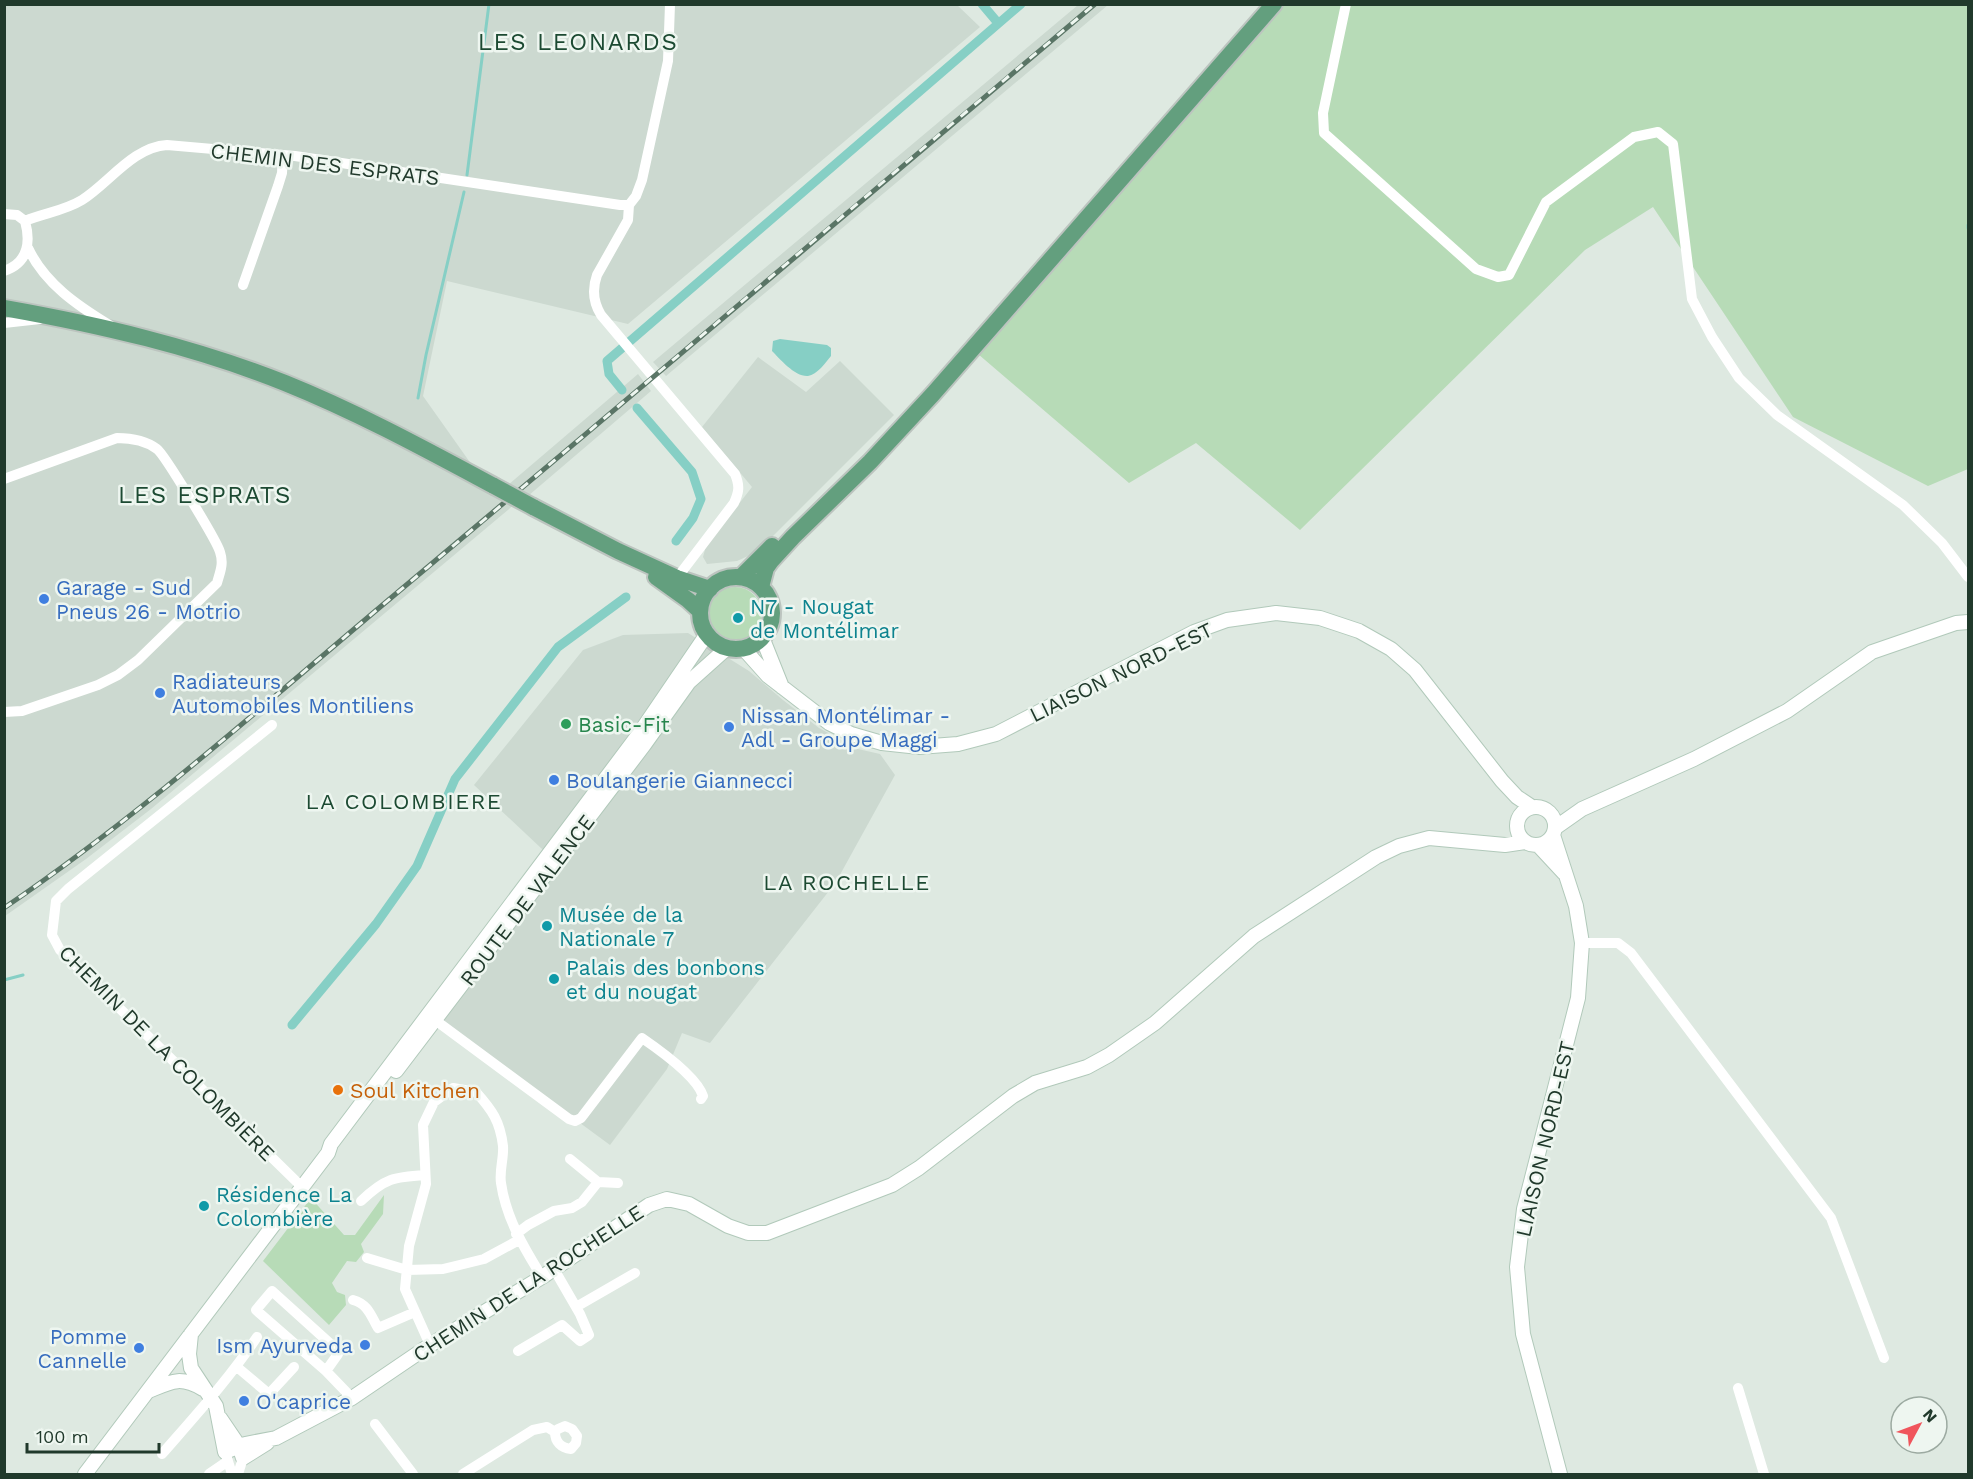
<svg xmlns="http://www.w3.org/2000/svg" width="1973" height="1479" viewBox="0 0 1973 1479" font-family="'Work Sans',sans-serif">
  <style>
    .built { fill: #ccd9d0 }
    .green { fill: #b7dbb7 }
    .water { fill: #86cfc5 }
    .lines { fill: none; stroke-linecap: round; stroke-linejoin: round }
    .stream { stroke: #86cfc5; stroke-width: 3 }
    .canal { stroke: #86cfc5; stroke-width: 9 }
    .secondary-casing { stroke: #b1c9ba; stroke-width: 16 }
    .primary-casing { stroke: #bcc4bf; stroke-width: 20 }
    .street { stroke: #fff; stroke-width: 10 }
    .secondary { stroke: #fff; stroke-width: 14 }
    .primary { stroke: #639f7e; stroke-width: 16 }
    .rail-casing { stroke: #5a7566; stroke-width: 5 }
    .rail { stroke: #eef6f0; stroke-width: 3; stroke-dasharray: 9; stroke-linecap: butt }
    .primary-bridge-casing { stroke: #bcc4bf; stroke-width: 20; stroke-linecap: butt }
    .primary-bridge { stroke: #639f7e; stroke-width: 16 }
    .shop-dot { fill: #3f7fe0; stroke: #eef6f0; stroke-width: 2 }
    .culture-dot { fill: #0f9aa8; stroke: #eef6f0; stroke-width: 2 }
    .leisure-dot { fill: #2e9e5b; stroke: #eef6f0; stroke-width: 2 }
    .food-dot { fill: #e8710a; stroke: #eef6f0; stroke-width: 2 }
    .labels { text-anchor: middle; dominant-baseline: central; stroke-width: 5; stroke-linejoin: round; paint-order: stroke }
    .street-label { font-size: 21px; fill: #20392b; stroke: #eef6f0 }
    .shop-label { font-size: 21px; fill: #366cbe; stroke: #eef6f0; text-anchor: start }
    .culture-label { font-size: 21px; fill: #0d838f; stroke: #eef6f0; text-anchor: start }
    .leisure-label { font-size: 21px; fill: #27864d; stroke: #eef6f0; text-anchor: start }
    .food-label { font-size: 21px; fill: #c56008; stroke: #eef6f0; text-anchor: start }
    .neighbourhood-label { font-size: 22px; letter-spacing: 1.5px; fill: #1c4a32; stroke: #eef6f0 }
    .quarter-label { font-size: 24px; letter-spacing: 1.5px; fill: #1c4a32; stroke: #eef6f0 }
  </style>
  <rect width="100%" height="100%" fill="#dee9e1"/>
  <path class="built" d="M956 4 980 27 628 324 447 281 423 396 491 492 515 504 151 809 86 859 5 916V5Z
    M1078 5H1108L666 376 653 362Z
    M758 357 806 392 840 361 894 415 757 552 737 561 707 564 703 557 706 546 752 487 702 427Z
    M638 374 651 391 528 496 508 485Z
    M688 633 749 671 783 700 819 728 858 749 880 754 895 775 836 882 710 1043 682 1033 667 1069 610 1145 440 1020 559 865 474 785 583 650 623 635Z"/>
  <path class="green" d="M1279 5H1968V469L1928 486 1793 417 1653 207 1585 250 1300 530 1196 443 1129 483 978 354Z
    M708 614a27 27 0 1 1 54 0a27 27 0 1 1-54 0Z
    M384 1195 383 1214 361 1244 364 1252 356 1262 347 1261 332 1283 337 1292 345 1295 346 1305 329 1325 263 1261 311 1198 344 1235H355Z"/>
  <path class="water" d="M780 339 827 345 831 348V356C826 362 817 375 808 376 795 377 780 359 772 351L773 341Z"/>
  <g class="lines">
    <path class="stream" d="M467 175 489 4
      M1968 225V228
      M418 398 426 355 464 192
      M4 980 23 975"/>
    <path class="canal" d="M982 4 998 23
      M622 390 609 374 607 361 1021 4
      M637 408 692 472 701 499 693 518 676 541
      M292 1025 376 924 417 866 455 779 558 647 626 597"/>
    <defs>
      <path id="secondary" d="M762 637 782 687
        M743 648 768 676 829 723 851 734 882 743 919 747 958 744 996 734 1194 632 1227 620 1276 613 1320 618 1359 631 1391 649 1415 670 1502 781 1517 797 1532 807
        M1517 826a19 19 0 1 1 38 0a19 19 0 1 1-38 0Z
        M1555 828 1582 809 1694 759 1787 711 1872 652 1956 623 1968 622
        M1553 835 1576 906 1582 943 1578 998 1524 1209 1517 1267 1523 1334 1560 1474
        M1538 845 1564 873
        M396 1071 644 745 689 682 727 648
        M191 1334 189 1354 191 1368 216 1406 225 1452 245 1444 276 1438 352 1398 430 1345 542 1277 649 1205 667 1199 689 1204 728 1226 748 1233H767L892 1185 919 1168 1013 1096 1035 1083 1087 1067 1109 1055 1155 1023 1254 936 1376 857 1399 846 1429 838 1505 845 1526 842
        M151 1390C172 1381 181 1376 203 1389
        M220 1418 239 1446 243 1458 267 1443
        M85 1474 328 1153 331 1144 639 734 707 634"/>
      <path id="primary" d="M4 308C100 325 195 347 285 383 357 412 425 449 494 486
        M533 507 618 551 677 578 710 589
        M656 577 688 600 700 611
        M741 577 772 546
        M700 613a36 36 0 1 1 72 0a36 36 0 1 1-72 0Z
        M761 587 766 568 771 561 793 537 870 462 933 394 1274 4"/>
    </defs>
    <use href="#secondary" class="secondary-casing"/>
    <use href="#primary" class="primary-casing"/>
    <path class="street" d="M670 4 668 61 642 180 636 196 629 205 628 220 597 275C592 289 593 302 601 315L735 474C740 486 739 492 734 503L677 578
      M1346 4 1323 113 1324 133 1476 269 1498 277 1509 275 1546 202 1634 137 1658 132 1673 144 1692 299 1712 337 1739 378 1777 415 1903 505 1942 543 1968 577
      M4 214 17 215 25 221
      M25 221C44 213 64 211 82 200 109 183 133 147 167 145L295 156 620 205H629
      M28 248C45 284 78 306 111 326
      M4 271C28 263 31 243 25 221
      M243 285 278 186 282 173 283 155
      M4 323 40 319
      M4 479 117 438C132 438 145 440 157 449 164 454 217 541 220 552 224 564 220 572 217 583L138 660 118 675 98 685 22 711 4 712
      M272 725 68 889 56 901 52 935 60 950 302 1187
      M1582 943H1618L1631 953 1831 1218 1884 1358
      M435 1020 569 1119 575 1121 581 1118 642 1038C658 1049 697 1077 703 1096L701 1099
      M598 1182 618 1183
      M361 1201C385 1178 394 1177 425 1175
      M516 1234 528 1225 554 1211 572 1208 582 1202 598 1182 570 1159
      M367 1258 407 1270 443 1269 484 1259 519 1240
      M353 1300C368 1304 371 1316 378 1328L415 1312
      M576 1307 635 1273
      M430 1345 405 1289 409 1246 426 1184 423 1125 434 1102 453 1088 476 1092C492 1110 500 1121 503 1146 504 1158 499 1171 501 1183 506 1218 524 1248 542 1277
      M518 1351 562 1325 580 1341 589 1335 580 1314 554 1269
      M237 1367 269 1394 294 1367
      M326 1371 338 1354 335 1348 272 1291 256 1310 326 1371 352 1398
      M1738 1388 1764 1474
      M375 1424 413 1474
      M162 1454C195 1416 229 1379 257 1337
      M226 1455 232 1474
      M209 1474 228 1461
      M238 1474 243 1458
      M463 1474 533 1430 547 1427 555 1432 558 1429 565 1426 572 1429 577 1436 576 1443 571 1449C561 1448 555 1442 555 1432"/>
    <use href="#secondary" class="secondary"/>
    <use href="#primary" class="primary"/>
    <defs>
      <path id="rail" d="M4 908C144 813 269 700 398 592 631 397 861 199 1095 4"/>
    </defs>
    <use href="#rail" class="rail-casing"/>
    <use href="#rail" class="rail"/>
    <defs>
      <path id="primary-bridge" d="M494 486 533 507"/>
    </defs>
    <use href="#primary-bridge" class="primary-bridge-casing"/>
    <use href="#primary-bridge" class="primary-bridge"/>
  </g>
  <g class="shop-dot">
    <circle cx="44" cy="599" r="6"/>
    <circle cx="160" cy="693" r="6"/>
    <circle cx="729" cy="727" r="6"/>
    <circle cx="554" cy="780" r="6"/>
    <circle cx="365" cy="1345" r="6"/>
    <circle cx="139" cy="1348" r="6"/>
    <circle cx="244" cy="1401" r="6"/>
  </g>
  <g class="culture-dot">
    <circle cx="738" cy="618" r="6"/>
    <circle cx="547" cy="926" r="6"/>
    <circle cx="554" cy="979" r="6"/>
    <circle cx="204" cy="1206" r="6"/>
  </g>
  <circle class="leisure-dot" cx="566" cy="724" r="6"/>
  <circle class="food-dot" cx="338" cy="1090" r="6"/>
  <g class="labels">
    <g class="street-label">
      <text transform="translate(325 164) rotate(7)">CHEMIN DES ESPRATS</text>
      <text transform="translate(1121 672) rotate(-26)">LIAISON NORD-EST</text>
      <text transform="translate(527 900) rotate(-53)">ROUTE DE VALENCE</text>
      <text transform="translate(167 1053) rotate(45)">CHEMIN DE LA COLOMBIÈRE</text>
      <text transform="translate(1545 1139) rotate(-77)">LIAISON NORD-EST</text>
      <text transform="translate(528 1283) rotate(-33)">CHEMIN DE LA ROCHELLE</text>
    </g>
    <g class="shop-label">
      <text x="56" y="587">Garage - Sud<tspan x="56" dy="24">Pneus 26 - Motrio</tspan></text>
      <text x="172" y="681">Radiateurs<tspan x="172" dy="24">Automobiles Montiliens</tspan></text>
      <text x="741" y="715">Nissan Montélimar -<tspan x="741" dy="24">Adl - Groupe Maggi</tspan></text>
      <text x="566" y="780">Boulangerie Giannecci</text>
      <text x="127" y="1336" text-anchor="end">Pomme<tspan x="127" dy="24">Cannelle</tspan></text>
      <text x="353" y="1345" text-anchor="end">Ism Ayurveda</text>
      <text x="256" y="1401">O'caprice</text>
    </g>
    <g class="culture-label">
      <text x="750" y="606">N7 - Nougat<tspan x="750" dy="24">de Montélimar</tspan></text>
      <text x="559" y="914">Musée de la<tspan x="559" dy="24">Nationale 7</tspan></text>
      <text x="566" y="967">Palais des bonbons<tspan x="566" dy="24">et du nougat</tspan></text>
      <text x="216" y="1194">Résidence La<tspan x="216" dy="24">Colombière</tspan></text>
    </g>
    <g class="leisure-label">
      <text x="578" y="724">Basic-Fit</text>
    </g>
    <g class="food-label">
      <text x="350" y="1090">Soul Kitchen</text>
    </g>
    <g class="neighbourhood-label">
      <text x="404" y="801">LA COLOMBIERE</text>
      <text x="847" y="882">LA ROCHELLE</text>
    </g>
    <g class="quarter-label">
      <text x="578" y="42">LES LEONARDS</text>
      <text x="205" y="495">LES ESPRATS</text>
    </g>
  </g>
  <rect width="1973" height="1479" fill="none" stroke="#20392b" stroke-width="12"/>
  <g transform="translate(1919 1425) rotate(49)"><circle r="28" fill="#eef6f0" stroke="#9caaa1" stroke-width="1.5"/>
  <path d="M0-4.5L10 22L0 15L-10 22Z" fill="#f0555c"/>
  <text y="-9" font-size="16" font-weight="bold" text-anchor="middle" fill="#20392b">N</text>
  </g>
  <path d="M27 1443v9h132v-9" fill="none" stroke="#20392b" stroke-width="3"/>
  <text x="36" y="1443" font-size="18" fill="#20392b" stroke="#eef6f0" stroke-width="4.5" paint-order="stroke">100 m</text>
</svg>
